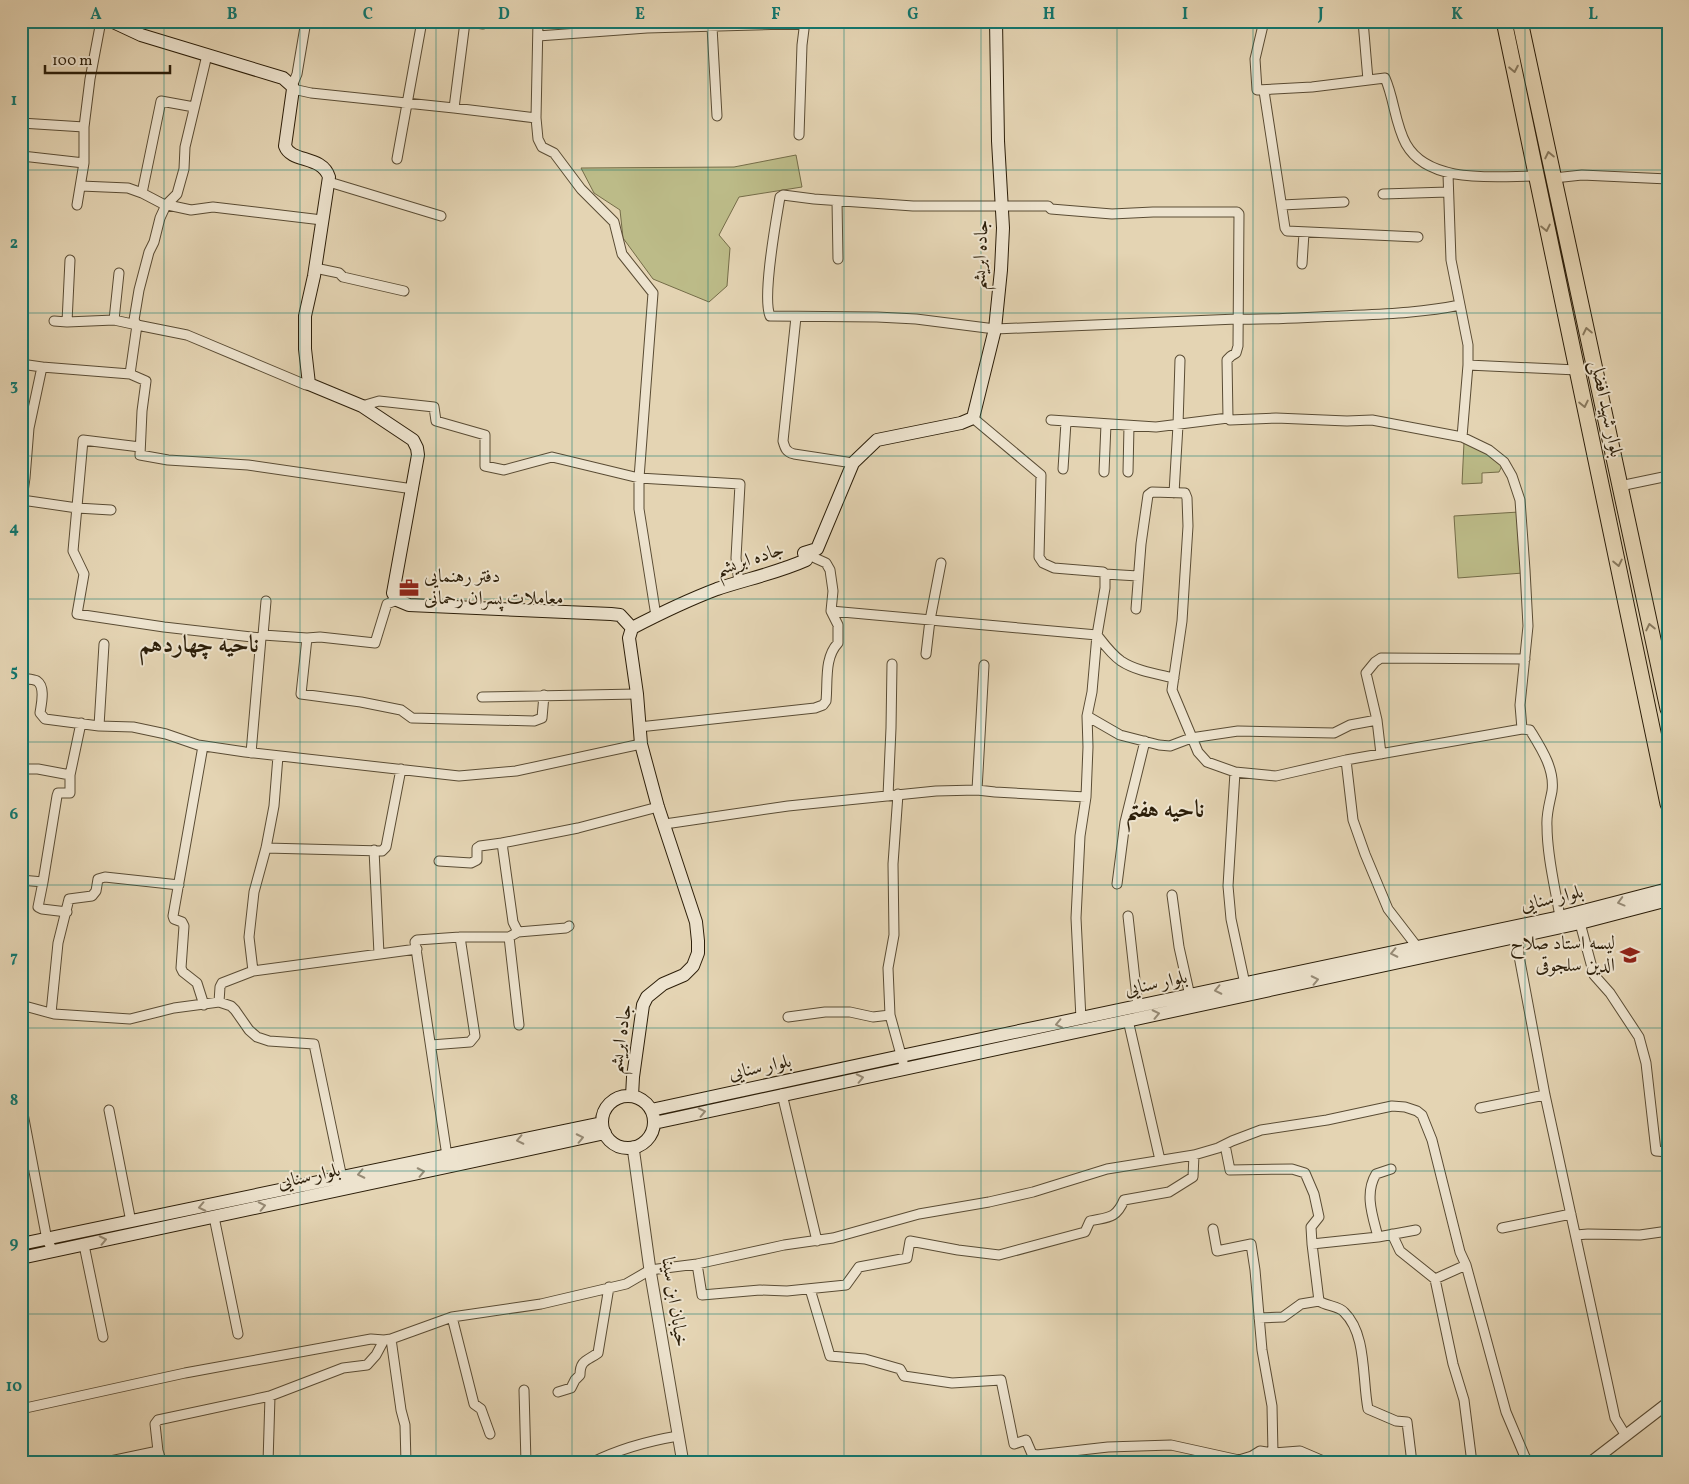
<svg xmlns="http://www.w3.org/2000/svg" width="1689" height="1484" viewBox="0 0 1689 1484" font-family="Vollkorn,Amiri,serif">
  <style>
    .green { fill: #bcbb88; stroke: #746c48 }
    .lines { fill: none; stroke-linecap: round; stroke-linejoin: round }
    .minor-casing { stroke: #5a4c34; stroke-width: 11 }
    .tertiary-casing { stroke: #5a4c34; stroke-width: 13 }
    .secondary-casing { stroke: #2c1e09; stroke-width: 14 }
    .primary-casing { stroke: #2c1e09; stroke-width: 17 }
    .minor { stroke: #ede3ce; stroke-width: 9 }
    .tertiary { stroke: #ede3ce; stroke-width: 11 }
    .secondary { stroke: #ede3ce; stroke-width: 12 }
    .primary { stroke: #e4d4b3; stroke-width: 15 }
    .oneway { stroke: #88795e }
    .oneway2 { stroke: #968a75 }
    .grid { fill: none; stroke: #0f766e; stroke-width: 1; stroke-opacity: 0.55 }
    .labels { text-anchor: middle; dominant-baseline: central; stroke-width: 4; stroke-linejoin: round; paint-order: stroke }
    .street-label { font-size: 19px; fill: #2c1e09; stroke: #ede3ce }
    .poi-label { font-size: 19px; fill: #2c1e09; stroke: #ede3ce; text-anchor: start }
    .district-label { font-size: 24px; font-weight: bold; fill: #2c1e09; stroke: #ede3ce }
    .neatline { fill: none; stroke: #0f766e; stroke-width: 2 }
    .grid-label { font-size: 16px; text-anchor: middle; font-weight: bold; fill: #0f766e }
  </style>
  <rect width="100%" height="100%" fill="#e4d4b3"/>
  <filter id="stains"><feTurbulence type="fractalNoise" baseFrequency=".004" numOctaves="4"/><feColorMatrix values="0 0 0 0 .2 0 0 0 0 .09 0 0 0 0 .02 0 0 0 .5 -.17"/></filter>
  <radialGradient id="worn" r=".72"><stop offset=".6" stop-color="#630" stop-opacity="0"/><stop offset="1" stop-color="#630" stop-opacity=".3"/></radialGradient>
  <path class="green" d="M796 155 802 187 739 197 719 235 730 248 727 286 709 302 653 279 623 238 620 210 594 193 581 168 734 167Z
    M1464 442 1488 453 1503 464 1499 472 1482 473V483L1462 484Z
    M1519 512 1523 573 1458 578 1454 516Z"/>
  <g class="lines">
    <defs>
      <path id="minor" d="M462 21 483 24
        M1264 21 1255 59 1257 90 1312 87 1385 78C1394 98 1395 124 1406 144 1429 185 1496 176 1535 176
        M1363 21 1368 80
        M1521 24 1537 21
        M712 27 717 116
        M538 36 647 28 895 21
        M292 86 297 74 306 21
        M293 89 311 93 454 108 536 118 538 139 542 147 554 153 581 189 614 222 622 254 653 293 639 478V509L656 616
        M1264 91 1285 228 1287 231 1418 237
        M454 108 465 22
        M536 118 538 21
        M21 123 84 127
        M799 135 802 45 805 21
        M22 156 84 163
        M397 159 422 21
        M1448 174 1451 260 1468 345V365L1462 437
        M1554 178 1582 175 1668 179
        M329 182 441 216
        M81 186 128 188 142 193 163 204 191 210 213 207 322 220
        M142 193 161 101 194 107
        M1383 194 1448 192
        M837 201 838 259
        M77 205 84 163V127L90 79 101 21
        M1282 205 1344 202
        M1302 264 1304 233
        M315 268 339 273 343 277 404 291
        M796 317 783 441C785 448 786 452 794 454L853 463
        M114 320 119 273
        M54 321 67 322 114 320 137 325
        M67 322 70 260
        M137 325 134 320 139 290 149 252 154 242 160 218 166 205 177 194 184 169 185 147 207 55
        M21 364 42 367 130 374 137 325 187 335 306 385 309 384
        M1468 365 1577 370
        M130 374 146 381 142 411 140 455 168 460 248 465 413 489
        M362 406 379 401 434 407 436 421 485 435V466L504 470 552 457 639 478 740 484 736 558 739 583
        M973 418 1041 475 1039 557 1043 563 1054 568 1103 572 1105 574V588L1097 635 1092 692 1087 716 1088 747 1086 797 1080 836 1076 918 1081 1019
        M1228 418 1227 360 1231 356 1236 353 1238 346 1239 214 1237 212H1153L1112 214 1051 209 1048 206H913L814 199 783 195 780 197C776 221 762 297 770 316L877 317 916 319 995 329 1237 319C1272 320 1307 317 1341 316 1381 314 1421 313 1460 305
        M1051 420 1156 427 1228 418 1230 420 1276 418 1347 421 1372 420 1462 437 1489 450 1504 462 1512 476 1520 500 1525 570 1528 626 1520 705 1522 729
        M140 447 83 440 73 551 84 574 77 614 164 627 261 638
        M1063 469 1066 422
        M1104 472 1106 424
        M1128 472 1129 426
        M1620 486 1668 476
        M1174 493 1178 425 1180 360
        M22 500 77 508 111 510
        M21 506 25 478 29 428 42 367
        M1105 574 1138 576
        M1136 609 1141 544 1148 495 1152 492 1185 493 1187 498 1188 526 1182 621 1172 690 1198 752 1207 762 1235 772 1276 776 1346 760 1522 729 1530 730C1541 748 1555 769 1552 791 1550 802 1546 814 1547 826 1547 856 1555 887 1560 917
        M831 611 1097 635C1104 644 1111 654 1121 661 1136 671 1157 674 1174 678
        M263 635 307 638 320 637 375 643 387 604 397 600
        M307 638 301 694 361 702 401 710 412 718 534 721 542 718 544 695
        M926 654 930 620 941 563
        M21 678C26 679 33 679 37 681 46 687 41 705 40 713L45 719 99 726 133 727 166 734 198 745 245 752 459 776 516 771 641 744
        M482 697 637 694
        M1087 716 1120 735 1159 745 1170 746 1191 738 1238 731 1334 733 1350 725 1377 720
        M99 726 104 644
        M639 727 815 708 823 705 826 701C828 681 824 658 838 643V625L831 611 833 591 830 570 826 563 804 553
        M203 746 173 916 174 919 182 922 184 926 181 968 183 972 197 983 204 1005
        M251 753 261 638 263 635 266 601
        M1381 754 1377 720 1366 673 1375 662 1381 658 1525 659
        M1346 760 1353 820 1365 854 1388 909 1418 948
        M21 769H38L70 775
        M1235 772 1228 886 1231 919 1245 984
        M977 790 984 665
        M898 794 893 864 894 935 888 968 890 1015 903 1062
        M888 796 891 728 892 664
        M665 824 788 806 936 791 977 790 995 792 1086 797
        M266 848 382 851 386 847 401 769
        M374 850 379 954
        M439 861 471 863 477 860V848L480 846 502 843
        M21 880 43 882
        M1117 884 1125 822 1145 741
        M1172 895 1179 947 1190 996
        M67 912 42 909 38 907 43 882 57 796 58 793H70V775L81 723
        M1128 916 1138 1007
        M1580 923 1594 975 1610 993 1639 1037 1646 1063 1656 1151 1668 1152
        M518 932 566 928 569 926
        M1518 936 1519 956 1545 1095 1615 1418 1626 1436
        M509 937 519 1025
        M253 971 249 937 254 892 266 848 274 806 278 756
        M219 1002 220 987 222 983 253 971 417 949
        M21 1005 54 1014 130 1019 174 1008 219 1002 231 1006 235 1010 249 1030 257 1037 269 1041 314 1044 342 1178
        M51 1013 58 943 69 899 92 896 96 891 98 879 105 877 179 885
        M788 1017 825 1012H850L873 1017 890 1015
        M1128 1020 1160 1160
        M431 1045 470 1042 475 1036 460 937
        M782 1094 817 1241
        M21 1103 47 1240 53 1251
        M1480 1108 1545 1095
        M109 1110 131 1222
        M1225 1145 1230 1170 1292 1169 1305 1173 1314 1194 1319 1217 1311 1227 1312 1244
        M447 1156 415 942 417 940 460 937H509L518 932 513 922 502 843 578 828 658 807
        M214 1217 238 1334
        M1502 1228 1571 1214
        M1213 1229 1217 1251 1251 1244 1255 1270 1262 1350 1272 1406 1273 1453
        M1392 1234 1400 1251 1435 1279 1466 1265
        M1576 1235 1588 1234 1640 1235 1668 1231
        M1378 1237C1373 1217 1364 1194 1376 1174L1391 1169
        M84 1245 103 1337
        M697 1264 702 1295 760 1290 787 1291 846 1285 859 1267 907 1258 910 1241 958 1250 999 1255 1085 1232 1090 1221C1108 1217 1116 1219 1124 1200L1169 1192 1193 1177 1194 1155
        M1435 1279 1453 1364 1464 1400 1472 1463
        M810 1289 830 1356 865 1359 900 1369 904 1376 952 1383 1001 1380 1014 1444 1026 1440 1032 1454 1037 1455 1108 1447 1171 1445 1239 1460 1252 1456 1260 1451 1273 1453 1300 1451 1328 1463
        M452 1317 474 1404 481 1409 490 1434
        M1259 1318 1283 1317 1301 1304 1319 1301
        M391 1339 401 1410 405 1425 406 1463
        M524 1390 526 1463
        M558 1392 571 1388 575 1380 580 1375C580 1360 587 1361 598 1353L609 1287
        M21 1409 185 1373 371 1339 384 1340
        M158 1451 162 1463
        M101 1463 158 1451 155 1424 158 1420 270 1396 343 1368 367 1365 376 1355 384 1340 391 1339 452 1317 541 1304 626 1284 650 1270 697 1264 784 1245 833 1238 919 1214 989 1202 1033 1192 1107 1169 1194 1155 1218 1148 1232 1141 1261 1130 1327 1120 1392 1106 1405 1107 1417 1111 1422 1115 1432 1140 1460 1252 1466 1265 1506 1412 1525 1457 1530 1463
        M268 1463 270 1396
        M591 1463C619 1449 648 1441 678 1436
        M1412 1463 1407 1422 1396 1421 1368 1409C1362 1379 1367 1334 1344 1312 1339 1306 1326 1306 1319 1301L1312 1244 1378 1237 1416 1230"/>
      <path id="tertiary" d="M633 1147 650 1270 683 1463
        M1590 1463 1668 1403"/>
      <path id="secondary" d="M111 21 141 35 283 78 292 86 293 89 285 146C291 163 322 155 329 177L314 276 305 316V349L309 384 362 406 413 440 417 448 418 455 393 593 397 600 409 605 611 614 620 615 632 628
        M632 1096 633 1077 643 1005 647 997 663 984 684 975 693 966 698 953V941L696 922 658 807 641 744 637 694 629 638 632 628C659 614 688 600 717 589 747 579 777 573 806 560L804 553 817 549 853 463 877 440 961 423 973 418 995 329 1001 270 1003 228 998 141 996 21
        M602 1122a26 26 0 1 1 52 0a26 26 0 1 1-52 0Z
        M651 1110 901 1056 1560 917 1668 889
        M654 1123 1580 923 1668 900
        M21 1244 602 1123
        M21 1258 605 1133"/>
      <path id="primary" d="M1504 21 1668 804
        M1520 21 1668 709"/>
    </defs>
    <use href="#minor" class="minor-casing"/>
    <use href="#tertiary" class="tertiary-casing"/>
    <use href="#secondary" class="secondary-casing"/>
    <use href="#primary" class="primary-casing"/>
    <use href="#minor" class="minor"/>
    <use href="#tertiary" class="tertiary"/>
    <use href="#secondary" class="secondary"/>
    <use href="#primary" class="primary"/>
  </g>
  <defs><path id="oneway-chevron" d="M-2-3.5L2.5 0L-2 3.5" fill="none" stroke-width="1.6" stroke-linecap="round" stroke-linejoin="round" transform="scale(1.25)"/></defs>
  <g class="oneway">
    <use href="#oneway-chevron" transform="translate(1514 69) rotate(79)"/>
    <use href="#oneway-chevron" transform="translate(1549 155) rotate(-102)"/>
    <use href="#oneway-chevron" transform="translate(1546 228) rotate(78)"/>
    <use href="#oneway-chevron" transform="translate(1587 331) rotate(-102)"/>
    <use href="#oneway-chevron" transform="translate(1584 404) rotate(78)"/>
    <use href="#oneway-chevron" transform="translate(1618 563) rotate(78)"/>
    <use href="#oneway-chevron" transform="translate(1650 627) rotate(-102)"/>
  </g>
  <g class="oneway2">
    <use href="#oneway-chevron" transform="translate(1621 902) rotate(165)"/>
    <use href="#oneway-chevron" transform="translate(1394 953) rotate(168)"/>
    <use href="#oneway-chevron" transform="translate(1315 980) rotate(-12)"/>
    <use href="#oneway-chevron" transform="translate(1218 990) rotate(168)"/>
    <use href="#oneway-chevron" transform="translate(1156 1014) rotate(-12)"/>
    <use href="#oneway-chevron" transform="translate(1059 1024) rotate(168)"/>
    <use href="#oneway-chevron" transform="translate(860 1078) rotate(-12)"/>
    <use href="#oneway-chevron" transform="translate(702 1112) rotate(-12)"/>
    <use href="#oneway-chevron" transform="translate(580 1138) rotate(-12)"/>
    <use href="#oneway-chevron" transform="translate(520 1140) rotate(168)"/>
    <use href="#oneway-chevron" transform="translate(421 1172) rotate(-12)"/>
    <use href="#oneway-chevron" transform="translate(361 1174) rotate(168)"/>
    <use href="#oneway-chevron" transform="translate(262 1206) rotate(-12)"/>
    <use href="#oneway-chevron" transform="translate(202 1207) rotate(168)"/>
    <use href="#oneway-chevron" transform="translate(103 1240) rotate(-12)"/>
  </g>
  <path class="grid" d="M164 21V1463M300 21V1463M436 21V1463M572 21V1463M708 21V1463M844 21V1463M981 21V1463M1117 21V1463M1253 21V1463M1389 21V1463M1525 21V1463M21 170H1668M21 313H1668M21 456H1668M21 599H1668M21 742H1668M21 885H1668M21 1028H1668M21 1171H1668M21 1314H1668"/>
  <defs>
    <symbol id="office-bare" viewBox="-9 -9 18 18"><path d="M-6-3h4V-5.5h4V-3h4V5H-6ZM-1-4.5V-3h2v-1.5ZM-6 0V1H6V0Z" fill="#8f2418" stroke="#ede3ce" stroke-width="2.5" paint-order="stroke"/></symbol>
    <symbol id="school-bare" viewBox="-9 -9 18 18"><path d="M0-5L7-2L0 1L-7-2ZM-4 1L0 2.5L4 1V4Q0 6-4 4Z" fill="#8f2418" stroke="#ede3ce" stroke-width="2.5" paint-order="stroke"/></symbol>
  </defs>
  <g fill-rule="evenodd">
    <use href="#office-bare" x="395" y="574" width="28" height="28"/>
    <use href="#school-bare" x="1616" y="941" width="28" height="28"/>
  </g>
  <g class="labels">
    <g class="street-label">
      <text transform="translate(981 255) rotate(-87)">جاده ابریشم</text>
      <text transform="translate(1606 409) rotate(78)">بلوار شهید افضلی</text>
      <text transform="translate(750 560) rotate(-18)">جاده ابریشم</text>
      <text transform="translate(1552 899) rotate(-13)">بلوار سنایی</text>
      <text transform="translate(1156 984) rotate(-12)">بلوار سنایی</text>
      <text transform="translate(621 1039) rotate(-81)">جاده ابریشم</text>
      <text transform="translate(760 1068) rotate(-12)">بلوار سنایی</text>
      <text transform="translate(309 1177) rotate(-12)">بلوار سنایی</text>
      <text transform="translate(674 1302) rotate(81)">خیابان ابن سینا</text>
    </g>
    <g class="poi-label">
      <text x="424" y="577">دفتر رهنمایی<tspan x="424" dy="22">معاملات پسران رحمانی</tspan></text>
      <text x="1615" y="944" text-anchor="end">لیسه استاد صلاح<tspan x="1615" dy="22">الدین سلجوقی</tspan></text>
    </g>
    <g class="district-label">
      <text x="199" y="646">ناحیه چهاردهم</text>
      <text x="1165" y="811">ناحیه هفتم</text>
    </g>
  </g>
  <rect width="1689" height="1484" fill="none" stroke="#e4d4b3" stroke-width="55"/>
  <path d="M45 65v8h125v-8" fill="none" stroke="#2c1e09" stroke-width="2.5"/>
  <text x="52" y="65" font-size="15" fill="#2c1e09" stroke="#ede3ce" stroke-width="4" paint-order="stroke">100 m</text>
  <rect x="28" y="28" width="1634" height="1428" class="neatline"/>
  <g class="grid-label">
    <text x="96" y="19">A</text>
    <text x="232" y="19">B</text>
    <text x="368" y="19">C</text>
    <text x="504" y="19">D</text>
    <text x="640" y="19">E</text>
    <text x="776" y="19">F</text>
    <text x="913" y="19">G</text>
    <text x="1049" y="19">H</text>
    <text x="1185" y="19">I</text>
    <text x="1321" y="19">J</text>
    <text x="1457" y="19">K</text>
    <text x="1593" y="19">L</text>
    <text x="14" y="105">1</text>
    <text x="14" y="248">2</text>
    <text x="14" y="390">3</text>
    <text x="14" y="533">4</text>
    <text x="14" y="676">5</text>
    <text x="14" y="819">6</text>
    <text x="14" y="962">7</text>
    <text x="14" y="1105">8</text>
    <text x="14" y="1248">9</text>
    <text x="14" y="1391">10</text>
  </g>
  <rect width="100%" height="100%" filter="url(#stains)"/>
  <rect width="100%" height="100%" fill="url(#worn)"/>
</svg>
